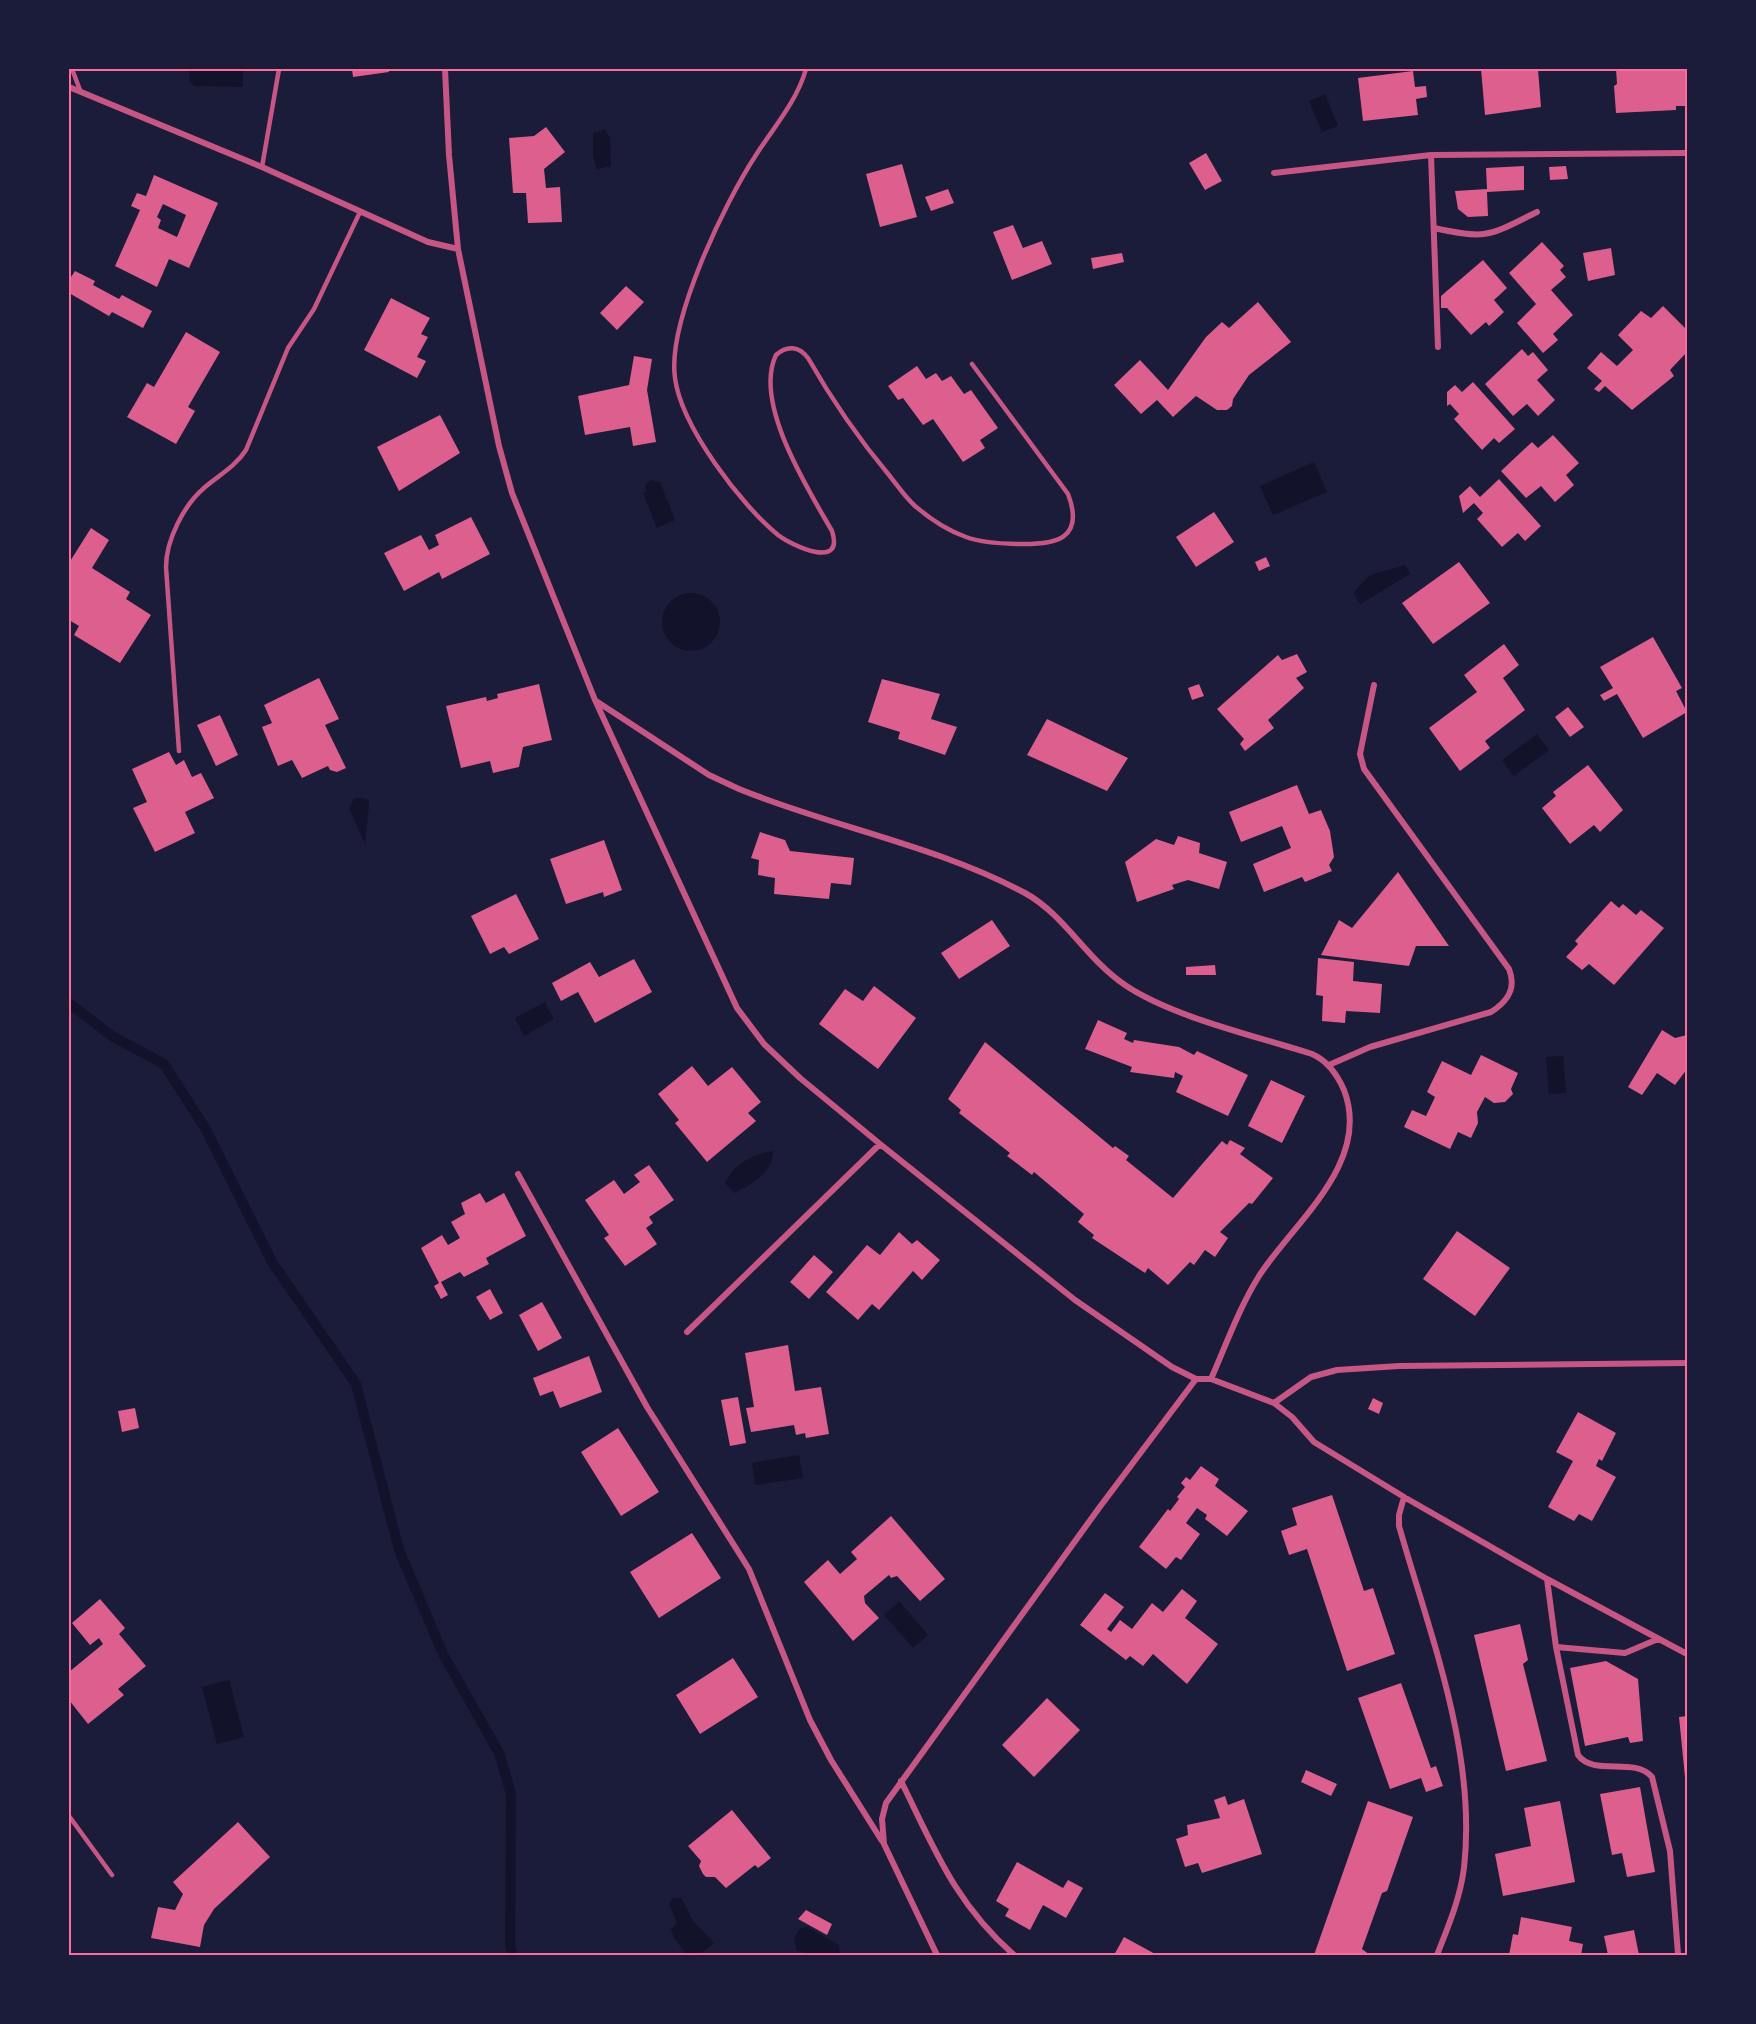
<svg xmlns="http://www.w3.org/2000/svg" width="1756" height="2024" viewBox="0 0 1756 2024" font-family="'Nunito Sans',sans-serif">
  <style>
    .water { fill: #12122b }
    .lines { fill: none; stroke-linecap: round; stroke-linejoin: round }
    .stream { stroke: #12122b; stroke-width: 10 }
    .building { fill: #dd5f8e; fill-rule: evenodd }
    .service { stroke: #c65784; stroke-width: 4.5 }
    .minor { stroke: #c65784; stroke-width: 6 }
    .neatline { fill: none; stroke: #ff6b9d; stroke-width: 2 }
  </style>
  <rect width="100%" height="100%" fill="#1b1b3a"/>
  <path class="water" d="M193 69H243V87L194 86 190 82 189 72Z
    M1325 94 1338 126 1322 132 1309 101Z
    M605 129 610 138 611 166 597 169 593 156V133Z
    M1314 462 1327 492 1273 515 1260 486Z
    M651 480 660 482 675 520 657 528 643 493 646 492 645 485Z
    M1405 565 1410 574 1360 604 1354 594C1369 568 1381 574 1405 565Z
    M662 622a29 29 0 1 1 58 0a29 29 0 1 1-58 0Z
    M1537 734 1549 750 1514 776 1502 760Z
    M358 798 367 799 369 803 365 844 349 808 354 799Z
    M545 1002 554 1019 524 1036 515 1018Z
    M1563 1056 1566 1093 1549 1094 1546 1057Z
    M773 1151C773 1172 752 1185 734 1193L725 1183C736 1162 752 1155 773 1151Z
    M799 1455 803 1478 755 1485 752 1463Z
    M899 1601 928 1635 913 1648 884 1615Z
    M229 1680 244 1737 217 1744 202 1687Z
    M673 1898H681L694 1922 714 1943 699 1955H687L674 1938 671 1929 677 1923 669 1904Z
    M807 1927 839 1945 840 1955H807L796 1949 794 1940 799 1929Z"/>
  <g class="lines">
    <path class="stream" d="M69 1003 112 1036 164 1064 205 1128 272 1262 356 1384 399 1550 443 1654 499 1753 511 1794 510 1944 512 1955"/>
  </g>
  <path class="building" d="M352 69H388L389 72 353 77Z
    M1481 69H1538L1541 107 1485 115Z
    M1616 69H1687V106H1676V110L1616 113 1614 86 1617 84Z
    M1413 71 1415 87 1426 86 1427 97 1416 99 1418 115 1363 121 1358 78Z
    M546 127 565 152 544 169 546 188 560 187 562 222 528 223 526 193H513L509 138 534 136Z
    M1206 153 1222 181 1205 190 1189 163Z
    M902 164 917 217 880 227 866 174Z
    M1524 166V190L1487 192 1488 216 1468 217 1458 209 1455 191 1487 189 1486 168Z
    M1566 166 1568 179 1550 180 1549 167Z
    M154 175 218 203 189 268 169 259 157 287 115 266 140 210 131 206 137 193 146 196ZM163 204 186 215 177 237 158 228 161 220 157 217Z
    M948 189 954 203 931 211 925 197Z
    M1013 225 1023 248 1042 241 1052 264 1012 280 993 232Z
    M1542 242 1564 266 1560 270 1566 277 1551 290 1573 315 1553 334 1558 340 1543 353 1517 323 1536 304 1509 273Z
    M1611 248 1615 275 1588 281 1583 253Z
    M1122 253 1124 262 1093 269 1091 258Z
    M1483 260 1507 288 1494 300 1504 312 1489 326 1486 322 1471 335 1447 308H1441V296Z
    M75 271 95 281 93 285 119 299 122 295 152 311 143 328 112 312 109 316 69 293V280Z
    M626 286 644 302 617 330 600 313Z
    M391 298 430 318 421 334 428 337 417 357 426 361 417 378 364 350Z
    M1258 302 1291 342 1249 375 1233 399 1232 406 1227 410H1217L1196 396 1173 417 1157 400 1141 414 1114 385 1140 360 1168 390 1206 337 1222 322 1229 328Z
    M1663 306 1687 330V352L1670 370 1674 376 1632 410 1605 386 1599 392 1594 389 1602 381 1587 368 1601 352 1617 366 1633 350 1618 335 1641 311 1651 318Z
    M186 332 220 352 188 407 195 411 176 444 127 417 147 383 154 387Z
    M1522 349 1528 356 1533 352 1548 370 1537 380 1555 400 1538 416 1527 404 1513 416 1485 384Z
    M634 356 652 359 647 390 656 442 633 446 630 427 585 435 578 396 629 385Z
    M917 366 926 379 936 373 942 381 951 376 964 394 971 390 998 428 980 440 985 448 963 462 933 419 923 425 903 398 898 400 888 386Z
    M1473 382 1515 429 1499 443 1494 438 1482 450 1454 419 1459 414 1450 404 1447 406V392L1455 385 1462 392Z
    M440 415 460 453 399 491 377 447Z
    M1553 435 1579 463 1566 475 1574 485 1555 502 1541 486 1526 498 1501 471 1532 442 1538 448Z
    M1499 479 1541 526 1525 541 1518 533 1502 547 1477 519 1483 513 1474 503 1463 513 1459 496 1470 486 1480 497Z
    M1214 512 1234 542 1196 567 1176 537Z
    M471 517 490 554 442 579 439 572 404 591 384 553 421 535 429 550 439 545 435 535Z
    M91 528 109 540 92 568 130 592 126 599 151 615 120 663 74 635 79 626 69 620V563Z
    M1266 557 1270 566 1259 571 1255 562Z
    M1459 562 1490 603 1433 644 1402 603Z
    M1653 637 1682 688 1676 691 1687 712 1643 738 1617 694 1604 701 1600 695 1613 688 1600 667Z
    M1504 644 1519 665 1503 678 1525 710 1485 741 1490 748 1460 771 1429 728 1477 692 1464 675Z
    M1297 654 1307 672 1296 678 1304 688 1268 720 1274 728 1245 751 1240 744 1244 739 1217 709 1278 655 1282 660Z
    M319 678 339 719 325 725 346 768 337 772 330 770 328 766 302 778 292 760 278 766 262 727 272 723 264 705Z
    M882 679 940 694 931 719 957 727 945 755 898 739 900 732 868 722Z
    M539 684 552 740 523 747 519 767 493 773 490 761 461 768 446 706 486 697 487 701 498 698 497 694Z
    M1199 684 1204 696 1192 700 1188 688Z
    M1568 707 1584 727 1570 737 1555 717Z
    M220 715 238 755 216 766 197 725Z
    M1047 719 1128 758 1107 791 1027 755Z
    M169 752 176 765 184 760 192 777 201 773 214 798 185 812 195 833 155 852 133 808 147 802 132 769Z
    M1588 765 1623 810 1600 832 1594 825 1570 844 1542 808 1556 796 1553 792Z
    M1297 785 1309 814 1321 810 1330 831 1334 857 1329 865 1332 871 1305 882 1302 877 1264 892 1253 864 1291 848 1282 826 1241 842 1229 812Z
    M760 832 785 840 790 851 854 858 851 885 831 883 829 899 774 894 775 878 758 875 759 860 751 858Z
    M1178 836 1200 843 1199 853 1227 862 1219 889 1188 880 1172 885 1174 889 1137 902 1125 862 1156 839 1174 845Z
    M604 840 622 890 604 897 603 892 566 904 550 859Z
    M1398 872 1449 946H1416L1409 966 1321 955 1339 920 1352 928Z
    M516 894 539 939 509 954 504 947 490 954 471 916Z
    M1611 901 1619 908 1623 904 1636 915 1641 910 1664 928 1614 985 1589 964 1582 970 1566 957 1578 944 1575 941Z
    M992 920 1010 946 959 979 941 953Z
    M1318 958 1354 962 1353 981 1382 984 1380 1013 1346 1011 1345 1023 1322 1021 1323 996 1316 995Z
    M634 959 652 992 595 1023 578 992 561 1001 552 983 590 962 599 977Z
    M1215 965 1216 975H1186V967Z
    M874 986 916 1018 878 1069 819 1024 845 989 863 1001Z
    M1098 1020 1127 1033 1124 1039 1133 1043 1134 1040 1179 1047 1194 1055 1197 1051 1248 1075 1228 1116 1176 1092 1183 1076 1175 1072 1174 1078 1130 1072 1132 1067 1085 1049Z
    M1662 1030 1675 1038 1687 1035V1069L1675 1085 1657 1073 1642 1095 1628 1087Z
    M985 1042 1113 1148 1115 1146 1129 1156 1126 1160 1173 1198 1222 1141 1227 1145 1230 1140 1245 1148 1240 1154 1273 1178 1252 1204 1249 1203 1220 1232 1228 1238 1215 1257 1205 1250 1194 1265 1190 1262 1168 1285 1148 1268 1145 1273 1092 1238 1094 1235 1078 1222 1084 1214 1034 1172 1032 1175 1007 1156 1010 1153 959 1113 961 1110 948 1099Z
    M1481 1055 1518 1073 1511 1089 1513 1094 1505 1102 1494 1103 1485 1097 1477 1112 1478 1123 1471 1138 1458 1132 1450 1149 1404 1127 1412 1110 1426 1116 1435 1097 1427 1092 1442 1061 1471 1075Z
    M692 1066 708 1086 732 1067 761 1102 748 1113 756 1121 707 1162 675 1123 679 1120 658 1094Z
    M1271 1080 1305 1096 1282 1143 1248 1126Z
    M649 1165 674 1200 649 1217 653 1223 646 1228 657 1244 625 1266 604 1238 609 1235 585 1200 614 1180 624 1194 640 1182 634 1175Z
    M480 1193 486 1203 504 1193 526 1236 486 1258 489 1264 464 1277 460 1272 441 1282 448 1295 441 1299 434 1286 439 1283 421 1248 442 1235 448 1245 460 1238 451 1222 465 1214 461 1203Z
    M1457 1231 1510 1268 1475 1316 1423 1279Z
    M899 1232 912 1244 917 1240 940 1260 922 1280 913 1271 879 1310 872 1304 858 1320 826 1292 867 1245 880 1255Z
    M814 1255 833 1272 809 1299 790 1282Z
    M490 1289 503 1313 490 1320 476 1297Z
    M542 1302 562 1338 538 1351 519 1315Z
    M788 1345 795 1391 821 1387 829 1434 806 1438 805 1433 796 1435 794 1425 751 1432 746 1408 754 1407 745 1353Z
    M589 1356 602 1392 560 1408 553 1391 540 1396 533 1378Z
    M738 1397 746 1443 730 1446 721 1400Z
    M1373 1398 1383 1403 1379 1414 1368 1409Z
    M135 1408 139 1428 122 1432 118 1411Z
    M1578 1412 1616 1433 1602 1461 1599 1459 1596 1466 1616 1477 1592 1521 1579 1514 1574 1521 1548 1507 1573 1461 1556 1452Z
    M618 1428 659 1492 621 1516 581 1452Z
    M1201 1466 1219 1479 1215 1486 1248 1511 1227 1536 1205 1519 1207 1515 1197 1508 1186 1523 1200 1534 1181 1560 1176 1557 1166 1569 1139 1547 1168 1509 1170 1511 1179 1499 1177 1497 1185 1487 1181 1483 1186 1477 1190 1480Z
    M1332 1495 1364 1591 1373 1588 1395 1654 1347 1671 1307 1549 1289 1555 1281 1531 1297 1525 1292 1508Z
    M891 1516 945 1579 920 1601 897 1576 891 1578 889 1575 864 1596 865 1603 879 1618 853 1641 804 1582 828 1560 840 1574 857 1559 851 1552Z
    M692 1533 721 1578 659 1618 630 1572Z
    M1182 1589 1197 1601 1185 1618 1218 1644 1187 1684 1153 1654 1143 1666 1130 1656 1126 1660 1080 1625 1105 1593 1124 1607 1107 1629 1111 1632 1120 1620 1132 1629 1152 1603 1163 1612Z
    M100 1599 125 1628 119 1634 146 1666 118 1689 124 1695 88 1724 69 1700V1672L103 1644 99 1638 90 1645 72 1623Z
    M1520 1624 1528 1660 1523 1664 1547 1761 1506 1771 1474 1635Z
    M733 1658 758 1697 700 1734 676 1695Z
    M1606 1661 1638 1679 1643 1741 1630 1743 1628 1737 1585 1746 1570 1668Z
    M1401 1683 1431 1768 1436 1766 1443 1786 1426 1792 1421 1778 1390 1789 1358 1698Z
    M1047 1698 1080 1730 1034 1777 1002 1745Z
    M1687 1716V1777H1685L1679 1717Z
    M1306 1770 1337 1784 1331 1796 1301 1782Z
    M1640 1787 1655 1872 1627 1877 1622 1853 1612 1855 1600 1794Z
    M1225 1796 1228 1805 1244 1799 1262 1854 1202 1873 1198 1863 1185 1867 1176 1839 1188 1835 1187 1825 1220 1818 1214 1800Z
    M1368 1801 1413 1817 1387 1891 1382 1893 1362 1949 1370 1955H1314Z
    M1560 1801 1575 1882 1503 1896 1495 1854 1531 1846 1524 1808Z
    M732 1810 771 1858 758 1868 755 1865 726 1888 715 1877H706L703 1874 699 1866 701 1861 688 1846Z
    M238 1822 270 1857 214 1909 204 1925 200 1947 151 1938 158 1907 175 1910 183 1894 173 1882Z
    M1017 1862 1063 1888 1068 1880 1083 1888 1066 1918 1043 1905 1030 1930 1005 1916 1009 1909 996 1901Z
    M806 1910 832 1924 827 1935 798 1919Z
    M1521 1917 1572 1927 1569 1941 1583 1944 1581 1955H1509L1513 1934 1518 1935Z
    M1634 1930 1639 1955H1608L1604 1936Z
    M1124 1937 1157 1955H1114Z"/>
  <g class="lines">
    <path class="service" d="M72 69 80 90
      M806 69C797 101 774 127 756 155 725 202 667 322 675 378 681 426 741 505 778 535 791 545 845 571 832 531 808 489 753 403 776 355 787 345 799 346 808 358 832 400 858 438 889 475 897 485 905 497 915 506 929 518 949 531 966 537 985 544 1048 549 1064 536 1077 526 1073 507 1068 494L972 364
      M262 167 279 69
      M179 751 166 567C166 540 184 505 204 488 219 475 235 467 246 450L288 348 314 309 360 212
      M69 1816 112 1875"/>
    <path class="minor" d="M445 69 449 155 458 249 499 446 512 493 595 700 737 1008 764 1044 800 1078 880 1144 1075 1300 1172 1367 1196 1379
      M69 87 262 167 428 242 458 249
      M1431 155 1438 347
      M1274 173 1431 155 1687 153
      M1434 228C1488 240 1488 236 1537 212
      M596 701 709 775 739 789C832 827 935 845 1025 893 1065 915 1087 960 1125 985 1172 1017 1256 1036 1312 1054 1328 1061 1337 1074 1344 1090 1372 1163 1293 1223 1259 1276 1239 1308 1226 1345 1211 1379
      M1329 1065 1370 1047 1491 1012C1507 1002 1517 989 1509 969L1364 769 1360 754 1374 685
      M518 1174 647 1407 749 1569 810 1720 831 1760 882 1841
      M687 1332 880 1144
      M1274 1403 1311 1377 1337 1370 1399 1366 1687 1363
      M1404 1497 1399 1515V1526C1430 1635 1477 1753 1464 1868 1460 1899 1448 1927 1437 1955
      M1547 1579 1556 1647 1578 1755C1594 1777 1634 1756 1652 1777L1670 1851 1678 1954
      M1556 1647 1625 1653 1658 1639
      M901 1781C935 1850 955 1903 1014 1955
      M937 1955 884 1844 882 1819 886 1803 1099 1508 1196 1379H1211L1274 1403 1292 1417 1314 1442 1404 1497 1547 1579 1687 1654"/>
  </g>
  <rect width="1756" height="2024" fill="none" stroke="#1b1b3a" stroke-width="141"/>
  <rect x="70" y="70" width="1616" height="1884" class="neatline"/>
</svg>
